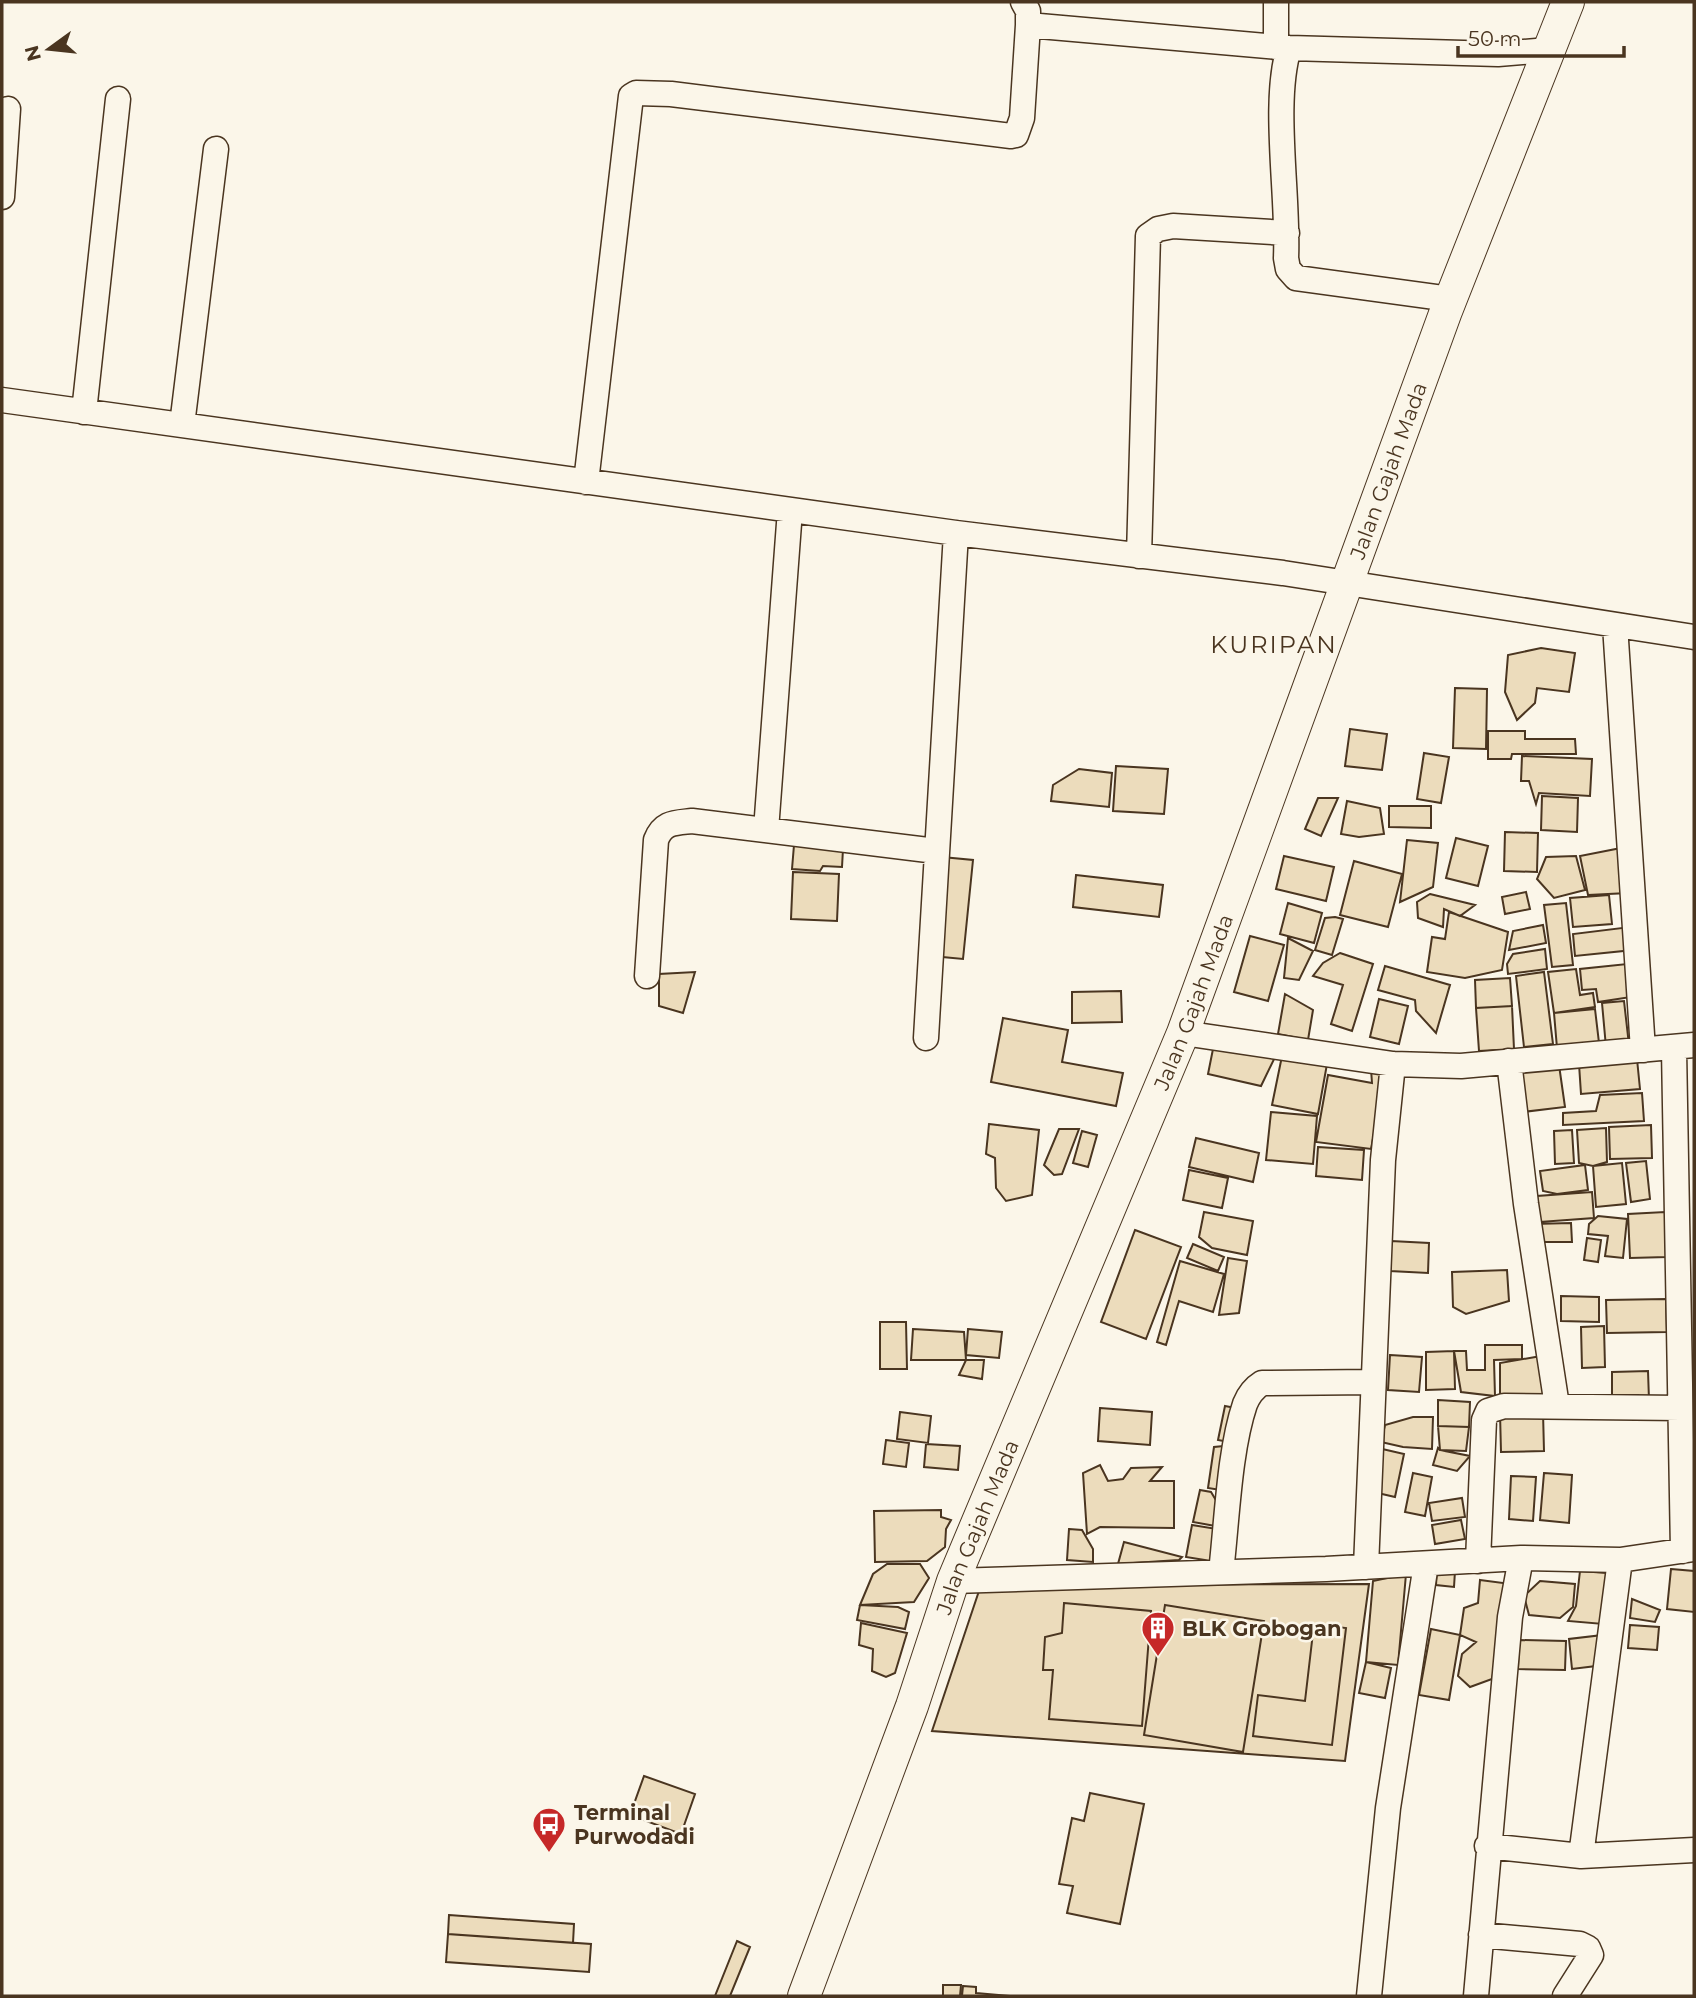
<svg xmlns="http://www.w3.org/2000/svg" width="1696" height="1998" viewBox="0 0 1696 1998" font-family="Montserrat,sans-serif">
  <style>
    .building { fill: #ecdcbc; stroke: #4a3520; stroke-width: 2 }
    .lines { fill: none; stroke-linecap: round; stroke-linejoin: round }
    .minor-casing { stroke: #4a3520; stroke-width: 27 }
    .major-casing { stroke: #4a3520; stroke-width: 34 }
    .minor { stroke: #fbf6e9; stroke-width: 24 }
    .major { stroke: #fbf6e9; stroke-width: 32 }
    .labels { text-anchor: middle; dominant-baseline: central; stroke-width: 5; stroke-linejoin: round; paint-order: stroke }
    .street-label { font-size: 21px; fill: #4a3520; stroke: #fbf6e9 }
    .poi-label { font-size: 21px; font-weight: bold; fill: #4a3520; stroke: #fbf6e9; text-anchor: start }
    .quarter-label { font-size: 24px; letter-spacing: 2px; fill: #4a3520; stroke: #fbf6e9 }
  </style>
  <rect width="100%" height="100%" fill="#fbf6e9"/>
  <path class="building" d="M1541 648 1575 653 1569 692 1537 688 1535 703 1517 720 1505 692 1508 655Z
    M1455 688 1487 689 1486 749 1453 748Z
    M1350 729 1387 734 1382 770 1345 766Z
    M1488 731H1525V739H1575L1576 754H1512L1511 759H1488Z
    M1424 753 1449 757 1441 803 1417 799Z
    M1522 756 1592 759 1590 796 1539 793 1536 804 1529 781H1521Z
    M1116 766 1168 769 1164 814 1113 811Z
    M1079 769 1112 773 1109 807 1051 801 1053 785Z
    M1542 796 1578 798 1577 832 1541 830Z
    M1318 798H1338L1321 836 1305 829Z
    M1347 801 1380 808 1384 834 1359 837 1341 834Z
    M1389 806H1431V828L1389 827Z
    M1505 832 1538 833 1537 872 1504 871Z
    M1456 838 1488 846 1478 886 1446 878Z
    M1407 840 1438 843 1433 887 1400 902Z
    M794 845 843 849 842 867 823 866 820 871 792 869Z
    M1621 848 1628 893 1588 895 1580 856Z
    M1284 856 1334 867 1326 901 1276 889Z
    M1576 856 1585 890 1554 898 1537 879 1546 857Z
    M942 857 973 860 963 959 932 956Z
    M1354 861 1402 874 1388 927 1340 915Z
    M793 872 839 874 837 921 791 919Z
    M1076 875 1163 885 1159 917 1073 907Z
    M1526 892 1530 909 1505 914 1502 897Z
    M1430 894 1475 905 1460 916 1444 909 1443 927 1418 918 1417 902Z
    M1609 895 1612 924 1573 927 1570 898Z
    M1288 903 1322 913 1314 943 1280 934Z
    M1566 903 1573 965 1552 967 1544 905Z
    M1449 912 1508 932 1502 970 1465 978 1427 972 1432 937 1445 939Z
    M1335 917 1343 919 1332 955 1315 950 1325 918Z
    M1543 925 1546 943 1509 950 1513 931Z
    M1630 927 1633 950 1575 956 1573 934Z
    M1250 936 1284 945 1268 1001 1234 992Z
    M1288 938 1313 951 1299 980 1284 978Z
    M1545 949 1547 969 1508 974 1507 964 1513 954Z
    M1340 953 1373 964 1352 1031 1331 1024 1343 985 1313 976 1323 963Z
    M1627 964 1631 997 1598 1002 1596 989 1582 990 1580 969Z
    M1385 966 1450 985 1436 1033 1416 1011 1415 1000 1378 990Z
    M1576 969 1580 995 1593 993 1595 1007 1554 1013 1548 972Z
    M695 972 683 1013 659 1006V974Z
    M1544 972 1553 1044 1524 1047 1516 976Z
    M1510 978 1512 1006 1476 1008 1475 980Z
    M1121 991 1122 1022 1072 1023V992Z
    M1285 994 1313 1010 1308 1040 1278 1034Z
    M1379 999 1408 1006 1399 1044 1370 1037Z
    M1624 1001 1629 1045 1606 1047 1602 1003Z
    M1512 1006 1514 1049 1479 1051 1476 1008Z
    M1595 1009 1599 1043 1557 1048 1554 1013Z
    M1003 1018 1068 1030 1062 1062 1123 1073 1116 1106 991 1082Z
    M1215 1039 1277 1053 1261 1086 1208 1074Z
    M1282 1056 1327 1064 1318 1114 1272 1105Z
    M1637 1059 1640 1089 1581 1094 1579 1064Z
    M1559 1065 1565 1107 1523 1112 1518 1070Z
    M1371 1069 1386 1072 1371 1149 1316 1142 1328 1075 1372 1083Z
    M1642 1093 1644 1121 1563 1125V1113L1596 1111 1600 1095Z
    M1271 1112 1317 1116 1313 1164 1266 1160Z
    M989 1124 1039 1130 1032 1195 1006 1201 996 1188 995 1158 986 1154Z
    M1651 1125 1652 1158 1610 1159 1609 1127Z
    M1606 1128 1607 1162 1593 1166 1579 1163 1577 1130Z
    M1059 1129H1079L1062 1174 1054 1175 1044 1165Z
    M1572 1130 1574 1163 1555 1164 1554 1131Z
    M1082 1131 1097 1135 1088 1167 1073 1163Z
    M1196 1138 1259 1153 1253 1182 1189 1167Z
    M1318 1147 1364 1150 1362 1180 1316 1176Z
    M1646 1161 1650 1199 1631 1202 1626 1163Z
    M1622 1163 1626 1204 1596 1207 1593 1166Z
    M1585 1165 1588 1190 1557 1194 1543 1191 1540 1171Z
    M1189 1170 1228 1178 1222 1208 1183 1200Z
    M1592 1192 1594 1218 1540 1222 1537 1196Z
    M1204 1212 1253 1221 1247 1255 1212 1248 1199 1237Z
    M1665 1212 1667 1257 1630 1258 1628 1214Z
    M1598 1216 1627 1219 1623 1258 1605 1256 1608 1236 1588 1234 1589 1224Z
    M1571 1223 1572 1242H1534L1533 1224Z
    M1135 1230 1181 1247 1146 1339 1101 1322Z
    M1587 1238 1601 1240 1598 1262 1584 1260Z
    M1391 1241 1429 1243 1428 1273 1390 1271Z
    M1193 1244 1224 1257 1218 1271 1187 1258Z
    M1228 1258 1247 1261 1239 1313 1219 1315Z
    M1180 1261 1224 1274 1213 1312 1179 1301 1166 1345 1157 1342Z
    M1507 1270 1509 1301 1466 1314 1453 1307 1452 1272Z
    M1561 1296 1599 1297V1322L1561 1321Z
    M1666 1299 1667 1332 1607 1333 1606 1300Z
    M880 1322H906L907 1369H880Z
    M1604 1326 1605 1367 1582 1368 1581 1327Z
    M913 1329 964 1332 966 1360H911Z
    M968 1329 1002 1332 999 1358 966 1355Z
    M1485 1345H1522V1359L1494 1360 1495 1396 1461 1392 1454 1351H1466L1467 1370H1485Z
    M1454 1351 1455 1389 1426 1390V1352Z
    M1390 1355 1422 1357 1419 1392 1388 1390Z
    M1547 1355 1550 1398 1500 1395V1363Z
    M966 1360H984L982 1379 959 1375Z
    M1648 1371 1649 1400 1612 1401V1372Z
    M1438 1400 1470 1402 1469 1427 1438 1426Z
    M1225 1406 1241 1409 1234 1443 1218 1440Z
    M1100 1408 1152 1412 1150 1445 1098 1441Z
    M900 1412 931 1416 928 1443 897 1439Z
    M1543 1412 1544 1451 1501 1452 1500 1413Z
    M1413 1417H1433L1432 1449 1403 1447 1381 1442 1385 1425Z
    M1438 1426 1469 1427 1466 1451 1440 1450Z
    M886 1440 909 1443 906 1467 883 1464Z
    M926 1444 960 1446 958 1470 924 1467Z
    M1234 1445 1227 1491 1208 1488 1214 1447Z
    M1378 1448 1404 1454 1395 1497 1369 1491Z
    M1438 1448 1440 1450 1470 1456 1457 1471 1433 1465Z
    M1100 1465 1108 1481 1123 1479 1131 1468 1162 1467 1150 1481H1174V1528L1100 1527 1087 1534 1083 1473Z
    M1413 1473 1432 1477 1425 1516 1405 1512Z
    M1544 1473 1572 1475 1569 1523 1540 1520Z
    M1511 1476 1536 1477 1533 1521 1509 1519Z
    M1200 1490 1211 1492 1220 1507 1221 1527 1193 1522Z
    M1462 1498 1465 1517 1432 1521 1429 1503Z
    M941 1510V1517L951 1520 946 1529 945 1547 927 1561 875 1562 874 1511Z
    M1461 1520 1465 1539 1435 1544 1432 1525Z
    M1192 1525 1217 1529 1211 1561 1186 1557Z
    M1069 1529 1082 1530 1093 1549V1562L1067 1560Z
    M1124 1542 1182 1557 1179 1560 1118 1564Z
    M887 1564H920L929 1578 914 1602 860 1605 873 1574Z
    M1437 1569 1455 1571 1454 1587 1436 1585Z
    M1671 1569 1694 1571V1612L1667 1609Z
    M1580 1571 1607 1573 1603 1624 1568 1621 1576 1606Z
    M1406 1574 1398 1665 1366 1662 1373 1581Z
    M1480 1580 1511 1584 1492 1679 1470 1687 1458 1676 1462 1654 1476 1642 1460 1635 1464 1608 1478 1603Z
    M1540 1581 1575 1584 1573 1607 1560 1618 1529 1615 1524 1596Z
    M1369 1584 1345 1761 932 1731 981 1585Z
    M1632 1599 1660 1610 1655 1622 1630 1618Z
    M1064 1603 1151 1611 1142 1726 1049 1719 1053 1670H1043L1045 1637 1062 1633Z
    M860 1605 898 1607 909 1612 905 1629 857 1620Z
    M1165 1605 1264 1621 1243 1752 1144 1735Z
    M861 1623 907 1633 895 1673 886 1677 872 1671 873 1649 859 1645Z
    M1314 1624 1346 1628 1332 1745 1253 1736 1258 1695 1305 1701Z
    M1630 1625 1659 1627 1657 1650 1628 1648Z
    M1431 1629 1460 1635 1449 1700 1419 1695Z
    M1603 1635 1596 1666 1572 1669 1569 1639Z
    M1519 1640 1566 1641 1565 1670 1518 1669Z
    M1366 1662 1391 1668 1385 1698 1359 1693Z
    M644 1776 695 1794 681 1834 630 1815Z
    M1090 1793 1144 1804 1120 1924 1067 1913 1073 1886 1059 1884 1072 1818 1084 1821Z
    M449 1915 574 1924 573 1943 448 1934Z
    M448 1934 591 1944 589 1972 446 1962Z
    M737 1941 750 1947 730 1996H715Z
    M943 1985H961L960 1996H943Z
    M963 1986 976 1987V1993L1010 1996H962Z"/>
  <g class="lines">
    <defs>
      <path id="minor" d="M1023 2 1028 11V25L1289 48 1498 54 1548 50
        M1276 2V47
        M1289 48C1272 103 1289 197 1286 258L1288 269 1296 278 1450 299
        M2 197 8 109
        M2 400 956 533 1283 573 1694 637
        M84 412 118 99
        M182 425 216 149
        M586 482 631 96 636 93 671 94 1011 136 1016 135 1022 118 1028 25
        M1139 556 1148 236 1158 229 1173 226 1287 233
        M1615 625 1643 1050
        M766 830 790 510
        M647 976 656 840C663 822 674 823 692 821L936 851
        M1183 1033 1393 1064 1461 1066 1694 1045
        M926 1038 956 533
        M1674 1049 1683 1551
        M1509 1061 1526 1204 1557 1406
        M1478 1561 1484 1420 1488 1411 1504 1406 1680 1408
        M1366 1567 1383 1160 1393 1064
        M1221 1572C1227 1522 1229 1451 1245 1404 1249 1394 1254 1388 1262 1383L1373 1382
        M953 1581 1326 1569 1521 1558 1620 1560 1694 1549
        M1487 1846 1581 1856 1694 1850
        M1581 1856 1620 1560
        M1481 1935 1580 1944 1588 1948 1591 1955 1565 1996
        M1369 1996 1388 1808 1426 1564
        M1476 1996 1510 1617 1521 1558"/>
      <g id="major">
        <path id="s1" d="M804 1996 912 1706 953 1581 1183 1033 1446 311 1568 2"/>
      </g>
    </defs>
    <use href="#minor" class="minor-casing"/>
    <use href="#major" class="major-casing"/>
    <use href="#minor" class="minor"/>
    <use href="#major" class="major"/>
  </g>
  <defs>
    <symbol id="building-pin" viewBox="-11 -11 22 30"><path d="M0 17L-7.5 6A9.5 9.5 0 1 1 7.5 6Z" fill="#c62828" stroke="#fbf6e9"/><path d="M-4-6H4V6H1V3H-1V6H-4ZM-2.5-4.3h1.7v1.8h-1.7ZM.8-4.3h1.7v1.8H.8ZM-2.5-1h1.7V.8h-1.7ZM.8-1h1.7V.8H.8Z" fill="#fff"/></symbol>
    <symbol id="bus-pin" viewBox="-11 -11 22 30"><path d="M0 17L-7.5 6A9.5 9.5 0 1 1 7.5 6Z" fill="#c62828" stroke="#fbf6e9"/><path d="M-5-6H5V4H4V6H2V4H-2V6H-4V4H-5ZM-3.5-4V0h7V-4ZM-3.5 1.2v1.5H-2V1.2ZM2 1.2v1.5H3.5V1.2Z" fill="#fff"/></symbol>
  </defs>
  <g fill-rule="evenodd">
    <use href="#building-pin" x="1139" y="1609" width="38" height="52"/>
    <use href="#bus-pin" x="530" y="1805" width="38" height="52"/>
  </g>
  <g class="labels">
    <g class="street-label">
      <text stroke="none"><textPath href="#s1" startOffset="1634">Jalan Gajah Mada</textPath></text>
      <text stroke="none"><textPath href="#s1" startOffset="1068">Jalan Gajah Mada</textPath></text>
      <text stroke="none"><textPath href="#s1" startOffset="500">Jalan Gajah Mada</textPath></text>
    </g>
    <g class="poi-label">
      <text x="1182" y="1628">BLK Grobogan</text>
      <text x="574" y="1812">Terminal<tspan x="574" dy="24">Purwodadi</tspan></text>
    </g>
    <g class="quarter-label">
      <text x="1274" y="644">KURIPAN</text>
    </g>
  </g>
  <rect width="1696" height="1998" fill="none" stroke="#4a3520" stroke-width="7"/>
  <g transform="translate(49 49) rotate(255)" stroke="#fbf6e9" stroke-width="5" paint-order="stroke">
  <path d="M0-5L12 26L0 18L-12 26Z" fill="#4a3520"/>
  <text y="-10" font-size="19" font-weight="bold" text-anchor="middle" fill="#4a3520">N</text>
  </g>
  <path d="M1458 46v10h166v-10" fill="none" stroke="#4a3520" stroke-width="3.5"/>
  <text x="1468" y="46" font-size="21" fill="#4a3520" stroke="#fbf6e9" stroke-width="5" paint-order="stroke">50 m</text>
</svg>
